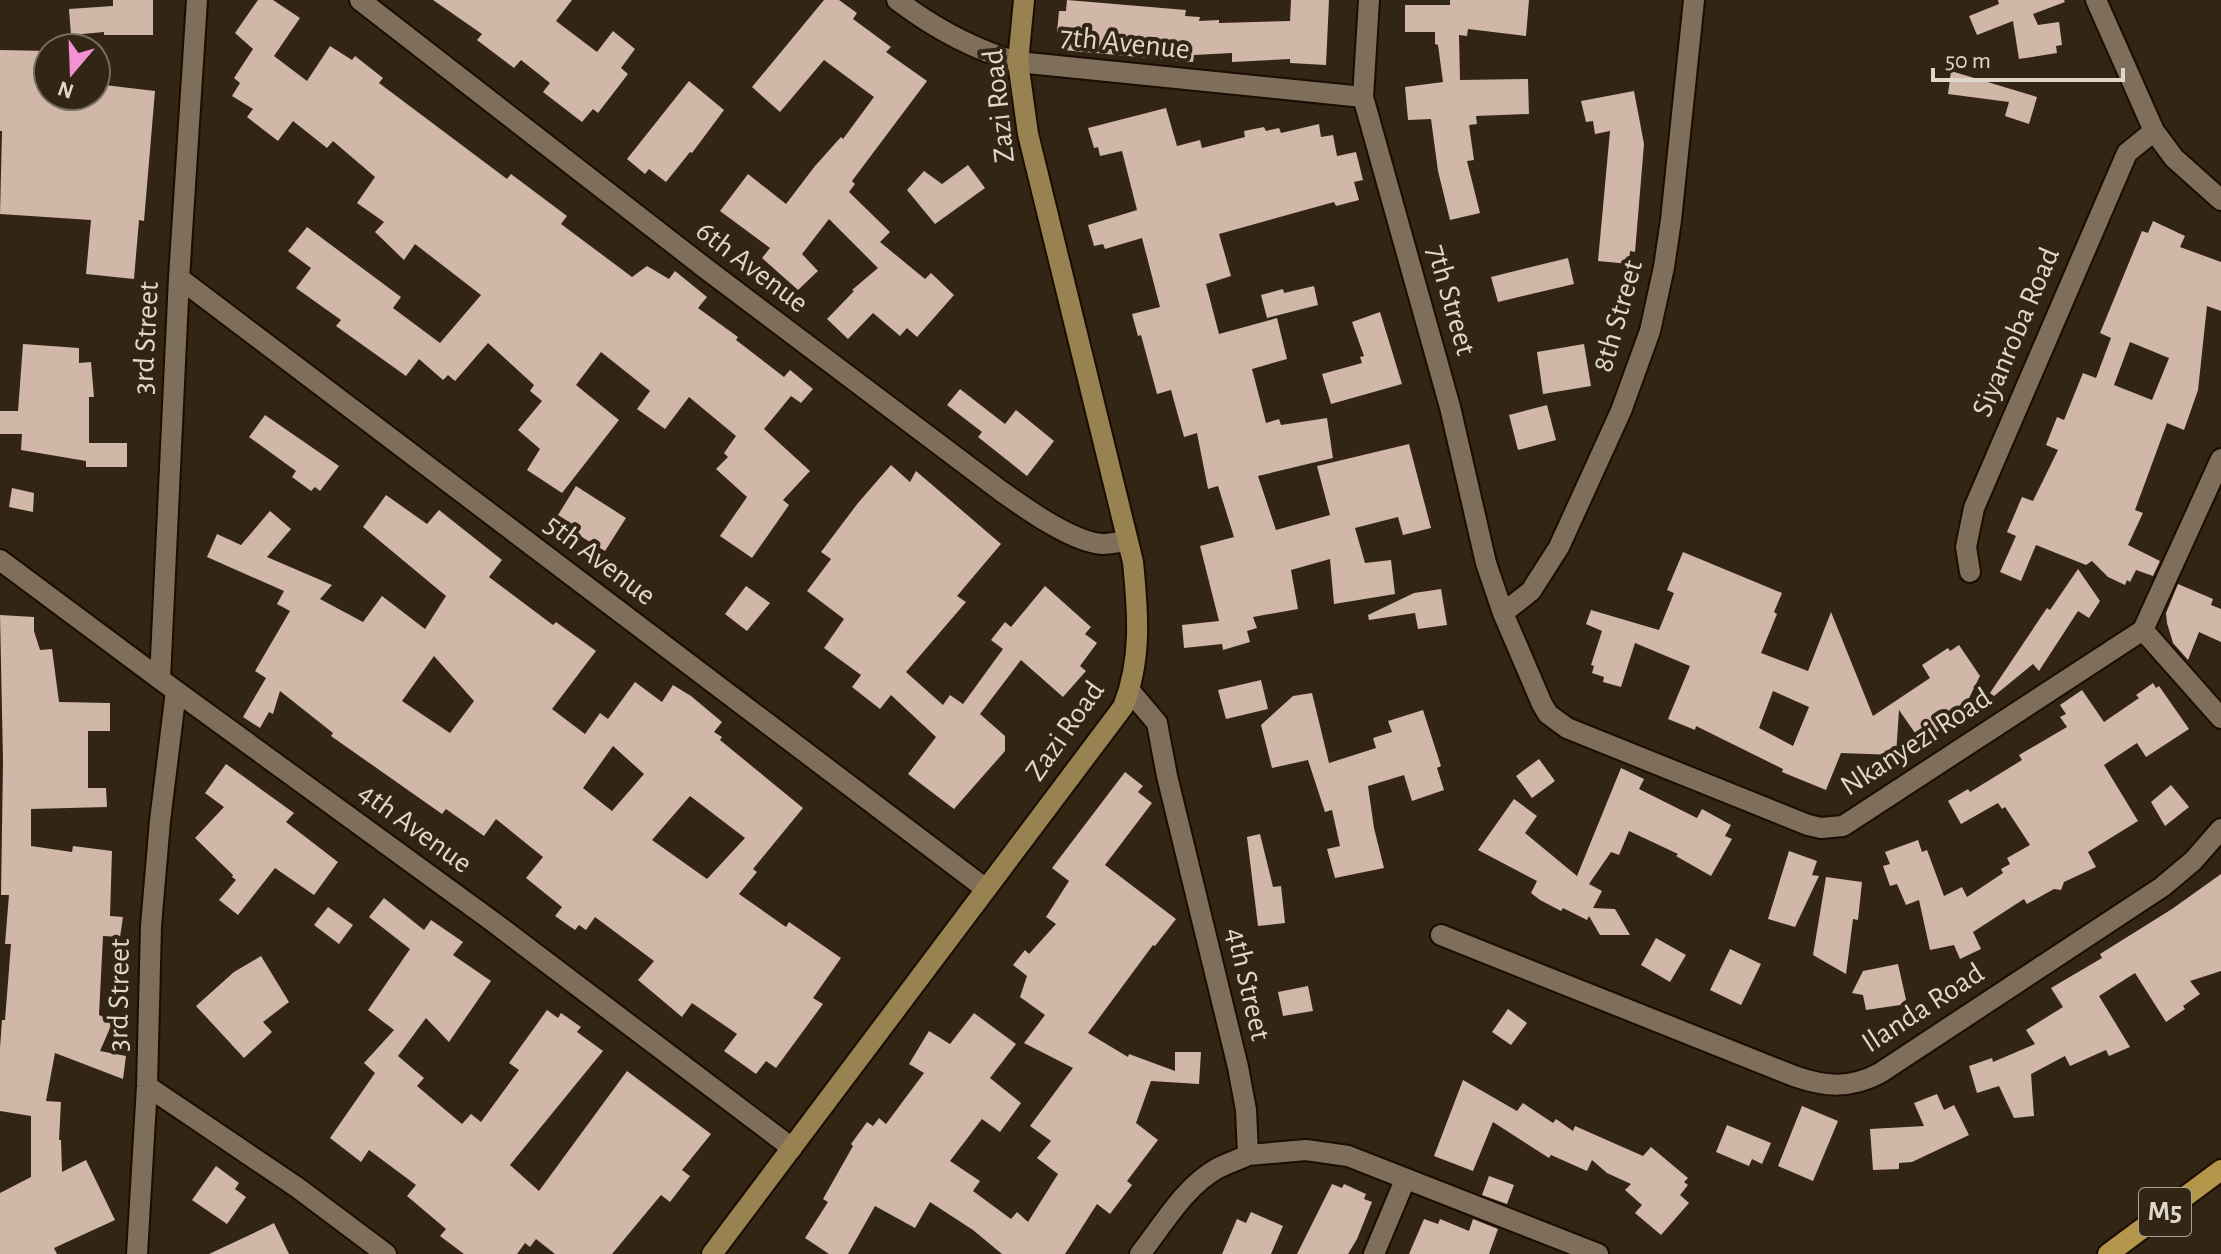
<svg xmlns="http://www.w3.org/2000/svg" width="2221" height="1254" viewBox="0 0 2221 1254" font-family="'Alegreya Sans',sans-serif">
  <style>
    .building { fill: #d0b7a8; fill-rule: evenodd }
    .lines { fill: none; stroke-linecap: round; stroke-linejoin: round }
    .street-casing { stroke: #1a0d01; stroke-width: 24 }
    .secondary-casing { stroke: #1a0d01; stroke-width: 24 }
    .primary-casing { stroke: #1a0d01; stroke-width: 24 }
    .street { stroke: #7e6e5a; stroke-width: 20 }
    .secondary { stroke: #998252; stroke-width: 20 }
    .primary { stroke: #b3964a; stroke-width: 20 }
    .labels { text-anchor: middle; dominant-baseline: central; stroke-width: 8; stroke-linejoin: round; paint-order: stroke }
    .shield { fill: #332513; stroke: #aca294; stroke-width: 2 }
    .shield-label { font-size: 28px; font-weight: bold; fill: #e0d7cc }
    .street-label { font-size: 30px; fill: #e0d7cc; stroke: #332513 }
  </style>
  <rect width="100%" height="100%" fill="#332513"/>
  <path class="building" d="M113 0H153V35H104V32L71 35 69 9 113 6Z
    M258 0H273L300 18 274 56 307 81 330 46 352 60 355 56 383 78 379 83 507 179 511 174 567 216 561 224 632 277 647 266 669 279 675 271 707 297 698 308 738 337 736 340 784 377 790 370 813 389 801 403 791 396 764 429 810 471 783 500 789 505 752 558 720 536 747 497 716 469 728 457 724 453 736 436 689 397 665 429 637 409 650 391 601 352 576 385 619 420 562 493 527 470 540 449 518 430 542 401 530 391 534 385 488 343 455 381 448 375 443 380 419 359 406 376 336 326 341 320 296 288 311 268 288 251 307 227 401 297 393 308 440 343 481 295 415 244 404 260 375 232 384 222 357 203 375 177 333 141 327 148 293 121 278 141 247 117 253 109 232 96 240 83 234 78 253 49 235 33Z
    M433 0H572L556 21 597 52 613 31 635 49 621 68 628 74 598 113 593 109 582 122 543 92 550 83 521 60 514 68 477 40 482 34Z
    M824 0H839L857 13 853 19 891 47 886 52 927 81 852 181 855 184 849 192 890 232 880 242 925 279 931 273 954 295 917 337 907 328 900 336 873 313 848 339 827 319 854 291 852 290 878 268 829 219 802 254 818 271 798 290 762 258 770 248 720 211 748 174 786 204 815 166 841 137 843 139 874 97 824 60 780 112 752 87Z
    M1067 0 1186 10 1185 16 1200 17 1199 21 1219 20V23L1290 21 1291 0H1329L1326 65 1290 63V59L1232 62V53L1194 55 1193 62 1063 50 1065 33 1057 32 1059 11H1066Z
    M1450 0H1529L1526 36 1468 29 1467 36 1459 35 1460 80 1528 79 1529 114 1476 116 1477 124 1469 125 1474 160 1467 161 1480 213 1450 220 1438 171 1431 119 1408 120 1405 87 1443 82 1438 45 1435 44V32H1405V5H1450Z
    M1998 0H2064L2065 2 2033 14 2038 25 2059 22 2062 45 2056 46 2057 53 2019 59 2013 21 1977 35 1969 16 1999 4Z
    M0 50 48 51V96H96V84L155 91 144 221 139 220 134 279 86 274 91 220 0 214 2 131H0Z
    M1951 71 2037 97 2029 124 2005 116 2009 102 1948 94Z
    M689 81 724 110 692 153 690 152 666 182 649 169 645 174 627 159Z
    M1634 91 1644 144 1635 252 1630 251 1629 264 1598 261 1610 131 1595 134 1593 121 1586 122 1581 101Z
    M1166 108 1177 146 1200 140 1202 148 1245 137 1244 131 1264 127 1266 131 1279 128 1281 133 1319 124 1321 137 1333 135 1337 156 1356 152 1363 180 1354 182 1359 200 1336 206 1334 202 1219 234 1231 276 1206 284 1219 334 1277 318 1287 359 1252 369 1266 423 1279 419 1281 425 1327 418 1333 458 1258 476 1276 530 1330 515 1317 466 1409 444 1431 528 1403 535 1398 517 1355 528 1365 563 1391 560 1395 594 1334 604 1330 559 1291 570 1298 609 1253 617 1257 628 1247 631 1250 642 1223 650 1222 644 1184 648 1182 625 1219 621 1200 546 1234 537 1218 486 1208 489 1197 433 1184 437 1171 390 1157 394 1141 335 1138 336 1132 314 1160 307 1142 238 1105 249 1103 244 1094 246 1088 225 1137 210 1122 151 1100 156 1098 147 1094 148 1088 128Z
    M968 165 985 188 935 224 907 190 924 171 942 184Z
    M2153 221 2185 236 2180 247 2221 262V311L2207 306 2198 390 2184 430 2167 423 2135 510 2143 513 2128 545 2160 561 2153 576 2136 570 2130 582 2127 580 2125 585 2108 577 2092 561 2086 565 2036 545 2021 581 2000 572 2016 536 2007 532 2022 497 2033 501 2058 450 2046 445 2057 417 2064 420 2083 373 2096 378 2111 338 2100 333 2142 231 2148 233ZM2130 342 2169 358 2152 400 2114 385Z
    M1568 258 1574 284 1498 302 1491 277Z
    M1314 286 1318 305 1267 318 1261 295 1283 289 1284 293Z
    M1380 312 1402 384 1331 404 1322 374 1362 363 1360 357 1364 356 1352 322Z
    M23 344 79 348V363L91 362 94 397H89V443H127V467H86V461L21 450 22 434H0V411H18Z
    M1584 344 1591 386 1543 394 1537 352Z
    M960 389 1005 424 1016 410 1054 441 1027 476 978 437 982 432 947 405Z
    M1547 405 1556 440 1518 450 1509 415Z
    M265 415 339 466 320 491 315 487 311 491 292 477 296 471 249 437Z
    M891 465 910 482 916 471 1001 544 957 596 966 602 906 672 943 705 950 695 963 704 1003 649 991 640 1005 622 1011 627 1045 586 1091 627 1085 634 1097 643 1080 666 1086 671 1063 697 1021 660 980 714 1005 736V751L954 809 908 774 936 737 891 695 880 709 852 687 861 675 824 648 844 619 807 591 831 559 821 552 858 503Z
    M576 486 626 518 605 551 577 534 580 529 558 515Z
    M12 488 34 493 33 512 9 507Z
    M386 495 427 524 439 510 502 560 489 577 553 625 556 622 596 651 552 709 585 734 600 713 608 719 635 682 662 702 673 685 691 696 722 722 714 732 722 737 720 740 803 808 753 869 757 872 739 894 786 927 789 922 841 958 813 998 823 1004 776 1068 766 1061 756 1074 724 1051 737 1034 692 1003 682 1017 638 980 654 961 595 917 586 930 579 925 575 930 555 916 562 907 526 878 543 857 496 819 484 836 446 809 442 814 331 736 333 733 280 691 273 714 269 712 260 728 243 717 266 678 255 671 290 611 277 604 284 591 207 557 217 534 241 545 270 511 291 529 267 557 332 585 320 599 363 622 382 596 425 629 446 596 363 527ZM434 656 474 701 450 733 402 701ZM613 746 644 774 612 811 583 788ZM690 796 745 838 707 879 652 840Z
    M1683 552 1782 593 1774 612 1777 614 1761 653 1808 671 1831 612 1873 716 1930 678 1922 665 1948 648 1950 651 1959 645 1980 676 1968 700 1972 707 1922 743 1899 710 1896 755 1841 753 1826 790 1782 772 1783 769 1696 726 1695 730 1668 719 1690 666 1635 643 1621 687 1603 682 1604 677 1592 673 1594 666 1591 665 1602 631 1586 624 1591 610 1659 630 1674 593 1667 590ZM1773 691 1809 707 1793 746 1759 728Z
    M2078 569 2100 601 2089 618 2078 611 2039 671 2033 664 1994 696 1990 693 2047 608 2050 610Z
    M2178 584 2213 599 2211 605 2221 609V642L2199 632 2188 660 2173 643 2167 623 2166 613Z
    M746 586 770 603 747 631 725 614Z
    M1441 589 1447 625 1418 629 1415 613 1369 620 1368 615 1414 593Z
    M0 615 34 617V631L40 650 52 649 59 702 110 703V731H88V788H106L107 807 31 809V846L72 852 73 846 112 851 110 916 123 917 120 937 103 936 99 1015 113 1021 100 1051 126 1056 123 1079 55 1053 46 1101 61 1102 59 1140H61L62 1172 86 1160 115 1220 54 1248 57 1254H0V1193L31 1177V1116L0 1111V1048L2 1020H5L11 944H5L9 895H1L3 761Z
    M1261 680 1268 709 1226 719 1218 690Z
    M2153 683 2156 688 2159 686 2189 729 2146 757 2137 743 2104 765 2138 821 2088 852 2096 867 2064 882 2061 890 2054 889 2027 904 2024 899 1973 932 1981 949 1960 959 1954 945 1930 950 1919 900 1906 905 1897 884 1890 886 1883 866 1890 864 1885 852 1918 840 1922 852 1927 850 1944 896 1962 887 1967 897 2003 873 2001 869 2010 864 2007 858 2030 845 2005 807 2002 809 1998 803 1961 824 1948 801 1968 789 1970 792 2022 760 2019 755 2067 727 2060 717 2066 714 2060 705 2082 690 2104 722 2139 698 2136 695Z
    M1312 693 1329 763 1376 748 1373 738 1392 732 1388 721 1423 710 1441 766 1437 768 1444 790 1412 801 1404 775 1368 786 1374 828 1384 868 1335 878 1327 849 1340 846 1332 810 1325 812 1308 760 1272 768 1261 725 1293 696Z
    M1539 759 1555 781 1532 798 1516 776Z
    M226 764 294 813 286 822 338 862 314 895 275 868 238 915 219 900 236 880 232 877 233 875 195 838 224 807 205 793Z
    M1621 768 1644 779 1639 789 1697 818 1702 809 1731 825 1725 836 1732 839 1711 876 1676 856 1678 854 1629 831 1619 855 1611 852 1589 884 1602 891 1593 908 1615 909 1630 935H1600L1589 916 1587 920 1563 908 1561 911 1540 900 1531 893 1537 881 1478 850 1514 799 1537 816 1525 833 1577 876Z
    M1125 772 1143 786 1138 792 1152 803 1105 865 1176 919 1155 946 1153 945 1088 1033 1128 1057 1129 1054 1175 1071V1052H1201L1199 1084 1151 1081 1136 1123 1158 1140 1127 1181 1132 1185 1110 1214 1097 1204 1065 1254H1002L973 1230 930 1202 915 1228 875 1206 848 1254H829L805 1238 828 1202 823 1199 853 1146 851 1144 867 1122 873 1126 879 1118 886 1124 924 1073 909 1064 929 1031 950 1044 974 1013 1016 1044 990 1078 1021 1103 1000 1132 982 1119 950 1161 980 1181 973 1191 1011 1219 1017 1212 1028 1222 1058 1174 1037 1158 1051 1141 1030 1126 1073 1068 1024 1043 1045 1015 1020 997 1027 976 1013 965 1025 950 1029 954 1056 924 1046 917 1069 881 1052 868Z
    M2171 785 2189 807 2165 826 2151 802Z
    M1260 834 1273 887 1281 886 1285 923 1258 926 1247 837Z
    M1789 851 1817 861 1812 875 1819 876 1795 927 1768 919Z
    M2221 874V971L2190 981 2200 994 2183 1006 2185 1009 2166 1022 2135 973 2099 996 2130 1047 2109 1056 2106 1050 2070 1066 2065 1056 2031 1074 2034 1116 2014 1118 1999 1086 1977 1093 1969 1066 1992 1058 1993 1062 2035 1044 2026 1030 2063 1007 2051 988 2102 958 2100 954 2172 909Z
    M1826 877 1862 882 1858 920 1853 919 1846 974 1813 955Z
    M384 898 424 930 431 920 463 942 453 955 491 981 449 1042 426 1018 398 1056 424 1078 417 1086 462 1124 471 1114 481 1122 519 1070 509 1063 547 1010 558 1018 561 1013 581 1027 577 1032 603 1051 510 1165 539 1191 627 1071 711 1134 682 1170 690 1176 670 1202 661 1195 612 1254H555L536 1239 530 1247 525 1243 517 1254H464L440 1236 446 1229 407 1196 416 1185 369 1150 361 1162 330 1138 375 1073 364 1063 394 1030 368 1010 410 949 369 917Z
    M328 907 353 925 339 944 314 925Z
    M1656 938 1686 955 1670 982 1641 965Z
    M1730 949 1761 964 1741 1005 1710 990Z
    M261 956 289 1002 263 1022 272 1032 244 1058 196 1006 234 972Z
    M1898 964 1907 1004 1866 1010 1863 995 1852 993 1863 971Z
    M1308 986 1313 1011 1283 1016 1278 992Z
    M1508 1009 1527 1023 1511 1045 1492 1032Z
    M1463 1080 1517 1111 1523 1103 1553 1123 1556 1119 1573 1131 1575 1126 1643 1156 1651 1147 1688 1178 1684 1182 1688 1185 1680 1195 1689 1203 1661 1235 1635 1213 1642 1205 1625 1190 1631 1184 1607 1173 1592 1160 1587 1171 1551 1155 1549 1158 1493 1122 1473 1171 1434 1156Z
    M1937 1094 1944 1110 1954 1105 1969 1135 1912 1162 1899 1163V1169L1873 1170 1870 1129 1924 1126 1914 1103Z
    M1802 1106 1838 1121 1813 1181 1778 1166Z
    M1727 1125 1771 1143 1762 1164 1752 1159 1749 1166 1716 1152Z
    M216 1166 239 1183 235 1189 246 1197 227 1224 192 1200Z
    M1489 1176 1514 1185 1507 1204 1482 1195Z
    M1332 1184 1342 1188 1344 1184 1366 1194 1364 1199 1372 1202 1357 1239 1348 1254H1297Z
    M1251 1212 1283 1226 1271 1254H1222L1237 1219 1246 1223Z
    M1424 1219 1438 1224 1440 1219 1469 1231 1473 1219 1498 1229 1489 1254H1409Z
    M274 1223 289 1254H209L260 1230Z"/>
  <g class="lines">
    <defs>
      <path id="street" d="M360 0 705 268 1001 491C1025 508 1072 542 1102 544 1110 544 1119 542 1127 541
        M897 0C934 28 974 50 1018 62L1363 97
        M1369 0 1363 97 1450 407 1486 563 1503 613 1542 704 1548 714 1567 728 1808 825 1821 828 1843 826 2143 630 2221 459
        M2096 0 2154 131 2174 158 2221 200
        M179 278 986 889
        M0 560 176 691 492 921 792 1148
        M1970 572 1966 547 1974 508 2127 153 2154 131
        M1503 613 1531 591 1559 547 1621 411 1650 331 1664 267 1671 220 1694 0
        M2143 630 2221 718
        M160 679 179 278 197 0
        M1130 691 1157 723 1167 776 1238 1067 1246 1110 1248 1155C1238 1160 1228 1163 1218 1168 1185 1186 1163 1225 1140 1254
        M1441 935 1794 1076C1825 1087 1850 1089 1880 1073L2162 887 2193 861 2221 829
        M147 1086 298 1188 386 1254
        M1248 1155 1306 1150 1348 1156 1598 1254
        M137 1254 147 1086 151 926 160 821 176 691
        M1374 1254 1405 1180"/>
      <path id="secondary" d="M712 1254 1123 707C1142 660 1138 612 1133 562L1028 134 1018 62 1024 0"/>
      <path id="primary" d="M2108 1254 2221 1170"/>
    </defs>
    <use href="#street" class="street-casing"/>
    <use href="#secondary" class="secondary-casing"/>
    <use href="#primary" class="primary-casing"/>
    <use href="#street" class="street"/>
    <use href="#secondary" class="secondary"/>
    <use href="#primary" class="primary"/>
  </g>
  <g class="labels">
    <rect class="shield" x="2139" y="1188" width="52" height="48" rx="6"/>
    <g class="shield-label">
      <text x="2165" y="1212">M5</text>
    </g>
    <g class="street-label">
      <text transform="translate(1125 43) rotate(6)">7th Avenue</text>
      <text transform="translate(999 106) rotate(-96)">Zazi Road</text>
      <text transform="translate(752 267) rotate(37)">6th Avenue</text>
      <text transform="translate(1451 300) rotate(74)">7th Street</text>
      <text transform="translate(1618 316) rotate(-74)">8th Street</text>
      <text transform="translate(2016 332) rotate(-67)">Siyanroba Road</text>
      <text transform="translate(146 338) rotate(-87)">3rd Street</text>
      <text transform="translate(600 560) rotate(37)">5th Avenue</text>
      <text transform="translate(1065 731) rotate(-55)">Zazi Road</text>
      <text transform="translate(1916 742) rotate(-33)">Nkanyezi Road</text>
      <text transform="translate(415 828) rotate(36)">4th Avenue</text>
      <text transform="translate(1248 984) rotate(77)">4th Street</text>
      <text transform="translate(119 995) rotate(-89)">3rd Street</text>
      <text transform="translate(1923 1008) rotate(-33)">Ilanda Road</text>
    </g>
  </g>
  <g transform="translate(72 72) rotate(199)"><circle r="38" fill="#332513" stroke="#786c5d" stroke-width="2"/>
  <path d="M0-6L14 30L0 20L-14 30Z" fill="#f491d4"/>
  <text y="-12" font-size="22" font-weight="bold" text-anchor="middle" fill="#e0d7cc">N</text>
  </g>
  <path d="M1933 68v12h190v-12" fill="none" stroke="#e0d7cc" stroke-width="4"/>
  <text x="1945" y="68" font-size="24" fill="#e0d7cc" stroke="#332513" stroke-width="6" paint-order="stroke">50 m</text>
</svg>
